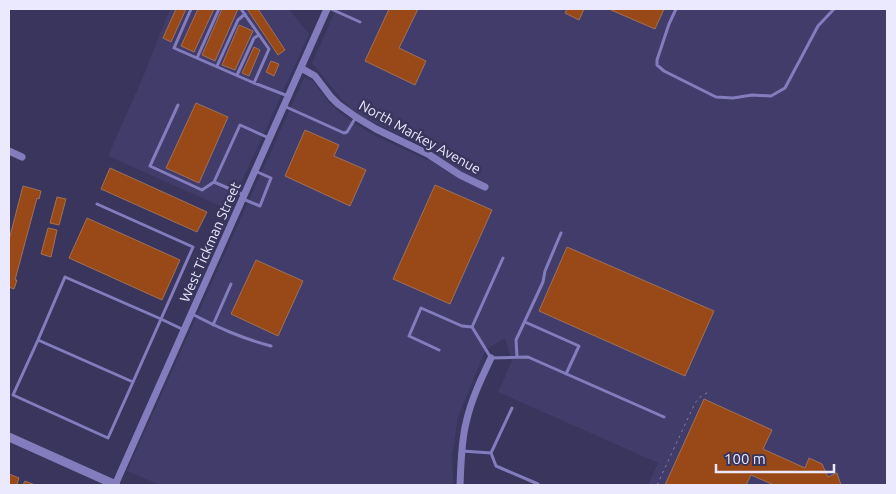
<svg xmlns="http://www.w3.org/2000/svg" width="896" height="494" viewBox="0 0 896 494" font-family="Ubuntu,sans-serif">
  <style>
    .built { fill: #423c6b }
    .building { fill: #994917; stroke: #9f7159 }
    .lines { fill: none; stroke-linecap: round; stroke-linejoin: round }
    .path { stroke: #817e9e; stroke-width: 1; stroke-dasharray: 2.5 4; stroke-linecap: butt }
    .service { stroke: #847dbd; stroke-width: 3 }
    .minor { stroke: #847dbd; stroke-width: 7 }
    .tertiary { stroke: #847dbd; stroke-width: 9 }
    .labels { text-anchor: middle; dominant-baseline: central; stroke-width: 5; stroke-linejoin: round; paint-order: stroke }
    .street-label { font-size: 14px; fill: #eae9fd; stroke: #39355c }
  </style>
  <rect width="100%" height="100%" fill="#39355c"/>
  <path class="built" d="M170 9H289L309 34 229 210 108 156 143 77Z
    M336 9H887V485H648L658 463 498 392 512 361 505 338 486 349 458 417 452 456 453 485H160L127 471 304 78 313 81 330 104 348 119 370 133 427 160 433 151 359 115 343 101 312 63Z"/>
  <path class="building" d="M176 9H186L171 42 163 38Z
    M198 9H214L194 52 181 46Z
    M222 9H238L215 61 202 55Z
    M247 9H258L285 50 278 55Z
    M389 9H418L399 48 426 61 415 85 365 61Z
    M567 9H584L579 20 565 13Z
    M612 9H664L655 29 611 10Z
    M239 25 253 31 235 70 222 65Z
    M254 47 260 50 249 76 242 73Z
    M271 61 279 64 274 76 266 72Z
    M196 103 228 117 199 183 166 168Z
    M305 130 339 145 334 156 366 170 350 206 285 176Z
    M110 168 207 212 197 232 101 189Z
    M435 185 492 210 450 304 393 279Z
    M23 186 41 191 39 199 37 198 15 280H17L14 289 9 287V240Z
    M57 197 66 199 59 225 50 223Z
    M87 218 180 260 162 300 69 258Z
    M48 228 57 230 51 257 41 254Z
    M567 247 714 311 685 376 539 311Z
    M256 260 303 281 278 336 231 314Z
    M704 399 772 430 763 449 805 468 809 458 822 464 828 477 837 473 841 485H774L751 475 746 485H665Z
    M9 474 19 478 17 484 21 485H9Z
    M25 481 35 485H23Z"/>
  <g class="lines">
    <path class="path" d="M657 485 695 403 700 397 710 391"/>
    <path class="service" d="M191 9 174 48 254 83 288 96
      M241 9 269 49 254 83
      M331 9 360 22
      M676 9 669 24 657 60V65L664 71 716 97 733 98 752 95 771 96 785 88 818 26 834 9
      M197 58 219 9
      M217 66 238 20 245 14
      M237 75 254 38 259 35
      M178 105 150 166 202 190 214 182
      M284 106 344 133 347 132 356 117
      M244 195 214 182 240 125 269 138
      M243 199 260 206 271 178 255 171
      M97 204 193 247 161 319 184 330
      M503 258 472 327 491 358 528 357 664 417
      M192 314C219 328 241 338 271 346
      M525 322 579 346 566 374
      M213 325 231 284
      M38 340 13 395 108 438 133 382 38 340 65 277 161 319 133 382
      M439 350 409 336 421 308 462 326 472 327
      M517 357 516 340 543 282 545 271 561 233
      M462 451 491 453 496 466 538 484
      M491 453 512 408"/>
    <path class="minor" d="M301 68 315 76 331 97 338 104 356 117 376 129 428 154 460 175 485 187
      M9 151 22 157
      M115 485 327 9
      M460 485C461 465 461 443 466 423 471 400 481 379 491 358"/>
    <path class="tertiary" d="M9 437 116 485"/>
  </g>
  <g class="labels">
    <g class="street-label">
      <text transform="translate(420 137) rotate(29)">North Markey Avenue</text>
      <text transform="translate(210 242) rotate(-66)">West Tickman Street</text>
    </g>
  </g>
  <rect width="896" height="494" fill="none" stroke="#eae9fd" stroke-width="20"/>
  <path d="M716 464v8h118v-8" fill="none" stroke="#eae9fd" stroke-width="2.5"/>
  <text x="724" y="464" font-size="15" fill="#eae9fd" stroke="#39355c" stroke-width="4" paint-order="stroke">100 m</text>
</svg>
